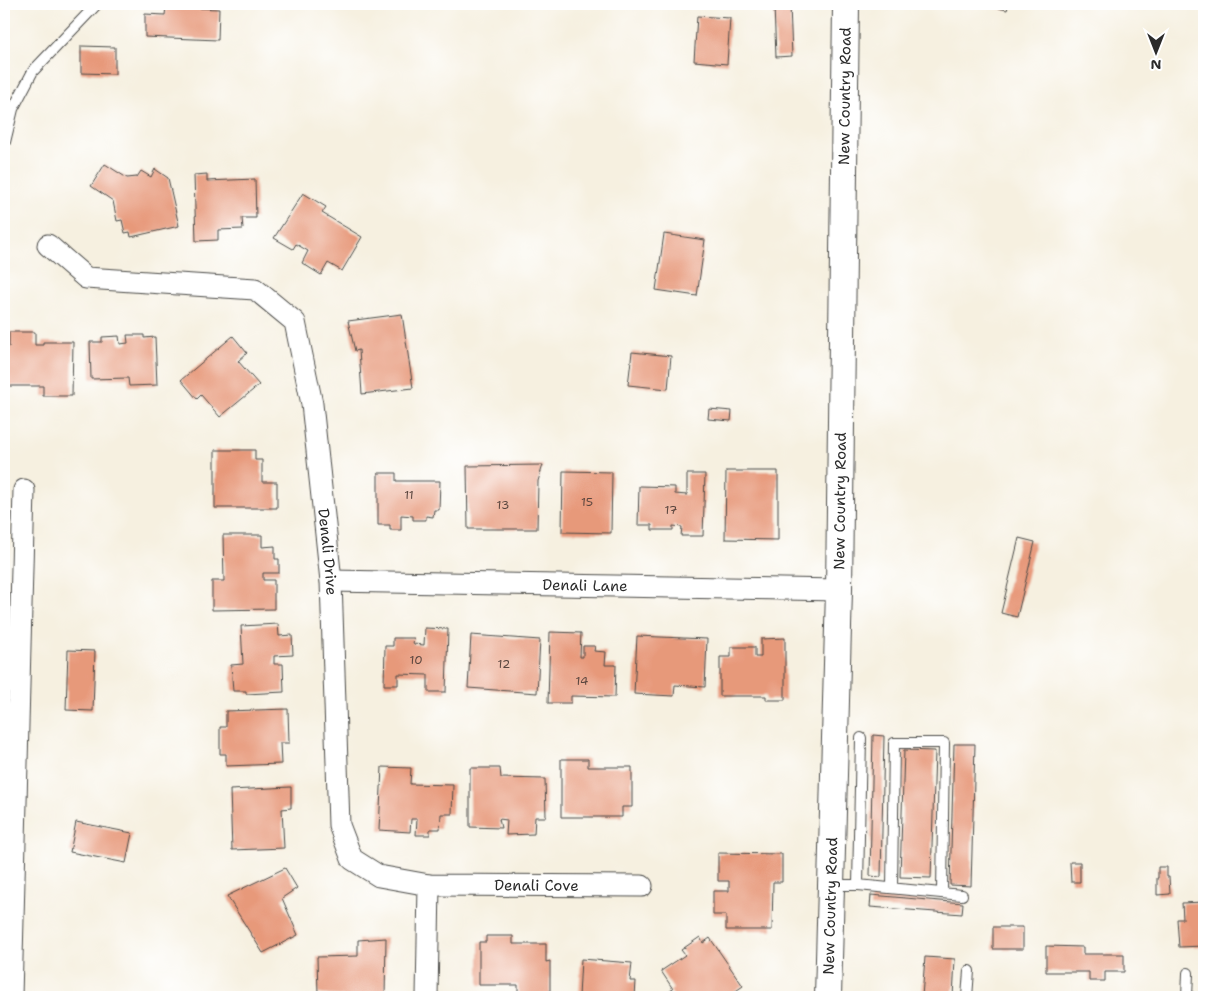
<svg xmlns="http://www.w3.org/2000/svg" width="1208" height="1001" viewBox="0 0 1208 1001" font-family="'Shantell Sans',sans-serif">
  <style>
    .building { fill: #e7997a }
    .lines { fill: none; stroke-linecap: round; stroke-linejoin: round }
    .service-casing { stroke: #494946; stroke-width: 12 }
    .minor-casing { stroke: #494946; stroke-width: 23 }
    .tertiary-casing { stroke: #494946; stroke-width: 28 }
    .service { stroke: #fff; stroke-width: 10 }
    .minor { stroke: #fff; stroke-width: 21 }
    .tertiary { stroke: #fff; stroke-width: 26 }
    .labels { text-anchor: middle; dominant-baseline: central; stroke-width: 5; stroke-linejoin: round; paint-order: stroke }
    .number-label { font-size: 12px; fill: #5a463f }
    .street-label { font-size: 15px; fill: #2b2b2b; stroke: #fff }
  </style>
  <rect width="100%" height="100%" fill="#fff"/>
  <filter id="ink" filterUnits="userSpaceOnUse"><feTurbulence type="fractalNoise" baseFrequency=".02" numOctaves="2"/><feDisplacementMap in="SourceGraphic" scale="10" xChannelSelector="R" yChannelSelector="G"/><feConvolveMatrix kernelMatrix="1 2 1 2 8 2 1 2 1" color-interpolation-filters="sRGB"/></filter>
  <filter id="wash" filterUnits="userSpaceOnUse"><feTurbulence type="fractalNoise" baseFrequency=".0096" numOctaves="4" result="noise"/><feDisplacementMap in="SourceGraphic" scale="20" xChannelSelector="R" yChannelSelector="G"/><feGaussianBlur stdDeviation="1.12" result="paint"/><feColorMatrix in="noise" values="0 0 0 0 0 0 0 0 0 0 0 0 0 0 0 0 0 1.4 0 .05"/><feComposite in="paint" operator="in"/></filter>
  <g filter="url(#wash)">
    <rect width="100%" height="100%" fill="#f6f0e0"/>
    <g id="blocks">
      <path class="building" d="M981 4H1009L1007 10Z
        M790 5 792 56 776 57 774 6Z
        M166 7 219 9 218 40 145 37V14L165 15Z
        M697 16 730 18 727 64 694 61Z
        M81 46 115 47V74L81 73Z
        M105 164 127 178 137 177 141 171 151 177 155 169 168 178 179 226 131 237 130 232 125 233 122 220 117 221 113 201 91 186Z
        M207 174V181L255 179 256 218H242L243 229 218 230V240L196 241 194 175Z
        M303 193 326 207 322 213 362 237 342 271 328 263 321 275 302 263 308 251 296 244 293 249 274 238Z
        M664 234 705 240 697 296 656 290Z
        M402 314 413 388 362 394 359 350 355 351 348 321Z
        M9 332H35V345H43V342H73L72 396H43V386H4V347H9Z
        M127 335H144V338L155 337 157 385 129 386 128 378 91 379 90 342H102V337L119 336 120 344 128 343Z
        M233 336 247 353 238 361 259 385 220 417 201 395 197 399 181 380Z
        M632 352 671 356 668 389 628 385Z
        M709 409 732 411 731 421 708 419Z
        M215 450H255V460H262V482H277V508H215Z
        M543 465 538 481 537 529H468L467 466Z
        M563 471 612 472 611 533 562 532Z
        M726 471H778V540L725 539Z
        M378 473H396V481H440L439 510H434L433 517 426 516V520H413V516L401 515V530H390V525H378Z
        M687 474H705L703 536H681L682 527 673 526V530H652V525H638L639 486 675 487V494L687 495Z
        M223 535H262V547L275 546V559H279V573H263V580H274V609L212 610V581H224Z
        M1019 538 1035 542 1017 617 1001 613Z
        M278 624 279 636 292 635 293 655 274 656V664H283L284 692 246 694V691H233L231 665 243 664 241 626Z
        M425 628 448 629 446 692H428V675L398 674V685H384L385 646H393V638H414L413 644 424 645Z
        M550 632 581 633 580 657H583V646H595L594 651 606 652 605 665H616L615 697 571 696V703H548Z
        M471 635 540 640 537 693 468 688Z
        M637 636 707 639 705 687 675 685 674 696 634 694Z
        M785 638V700H766V696H720V657H731V647H755V657H761V639Z
        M68 650 95 651 93 711 66 710Z
        M288 709 289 743H280L281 764 226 766V754H220V727H226V711Z
        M873 735 884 736 881 877 870 876Z
        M954 744H975L971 886 950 885Z
        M904 750 935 751 931 878 900 877Z
        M561 759H588V767H632V807H622V817H561Z
        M382 767 411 768 410 784 453 785 452 814H441L440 829H430V835H416L417 819H411L410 832 379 830Z
        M470 768H500L501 778 545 779 546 817H535L534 834 506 835 507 820 499 819 501 828 470 827Z
        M291 787V808L282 809 284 848 232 850 230 790Z
        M76 822 132 833 126 863 70 852Z
        M718 853 782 854V882H773L772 930H726V915H713V891H729V881H718Z
        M1070 862H1080V882H1071Z
        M1158 867H1167V877H1169L1170 894 1157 895V878H1158Z
        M285 868 297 888 282 898 298 935 263 953 227 896Z
        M871 895 963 903 962 914 870 907Z
        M1204 902V946L1179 947 1177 919H1183L1182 903Z
        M993 927H1023V949H993Z
        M486 936H513V944H546V962L550 961V997H518V985H479V942H486Z
        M700 937 703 943 710 938 743 986 727 997H674L670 991 673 989 661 971 685 955 681 950Z
        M386 938 385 997H350L318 994 317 957 358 956V940Z
        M1046 946 1083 947V954H1124V972H1105V981H1089V972H1046Z
        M925 957 955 959 953 997H922Z
        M581 959 632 963 630 981H636L635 997H579Z"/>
    </g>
  </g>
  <g filter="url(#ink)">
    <use href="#blocks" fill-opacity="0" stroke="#494946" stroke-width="1"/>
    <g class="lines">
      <defs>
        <path id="service" d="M5 142 13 109 33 71 97 4
          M832 885H858L962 895
          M858 885 861 738
          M892 888 894 743H944L942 893
          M967 997 969 971
          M1187 997 1188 973"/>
        <g id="minor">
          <path id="s1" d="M48 245 86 278 255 289 295 322 312 404 331 581 339 825 352 859 379 876 429 885 642 886"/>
          <path id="s2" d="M331 581 839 590"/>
          <path d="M11 997 24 490"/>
          <path d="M427 997 429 885"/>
        </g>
        <g id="tertiary">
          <path id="s3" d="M828 997 839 590 846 4"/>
        </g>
      </defs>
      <use href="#service" class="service-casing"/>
      <use href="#minor" class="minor-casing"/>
      <use href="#tertiary" class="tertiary-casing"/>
      <use href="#service" class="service"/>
      <use href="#minor" class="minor"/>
      <use href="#tertiary" class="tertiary"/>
    </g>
  </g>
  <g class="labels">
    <g class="number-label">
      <text x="409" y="495">11</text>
      <text x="587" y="502">15</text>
      <text x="503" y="505">13</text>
      <text x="671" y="510">17</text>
      <text x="416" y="660">10</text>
      <text x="504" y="664">12</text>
      <text x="582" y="681">14</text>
    </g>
    <g class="street-label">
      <text stroke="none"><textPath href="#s3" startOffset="901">New Country Road</textPath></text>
      <text stroke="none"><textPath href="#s3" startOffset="496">New Country Road</textPath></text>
      <text stroke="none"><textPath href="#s1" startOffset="504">Denali Drive</textPath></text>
      <text stroke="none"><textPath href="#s2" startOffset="254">Denali Lane</textPath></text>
      <text stroke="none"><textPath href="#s1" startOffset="1004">Denali Cove</textPath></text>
      <text stroke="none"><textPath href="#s3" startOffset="91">New Country Road</textPath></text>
    </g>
  </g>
  <rect width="1208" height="1001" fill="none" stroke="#fff" stroke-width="20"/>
  <g transform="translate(1156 52) rotate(180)" stroke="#ffffff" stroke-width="4" paint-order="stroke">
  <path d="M0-4L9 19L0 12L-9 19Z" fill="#2b2b2b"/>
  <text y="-8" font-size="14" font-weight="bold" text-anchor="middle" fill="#2b2b2b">N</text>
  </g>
</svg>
